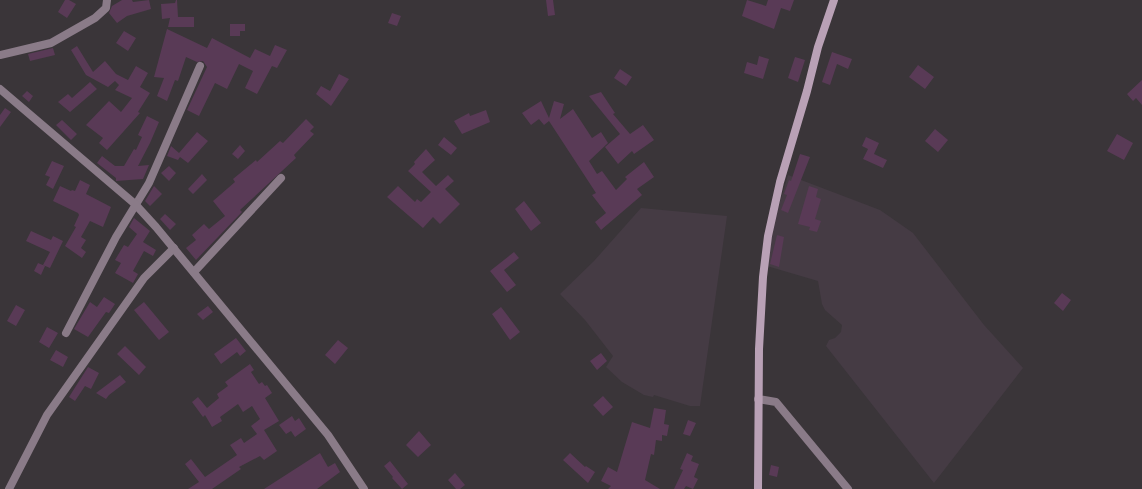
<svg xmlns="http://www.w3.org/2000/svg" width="1142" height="489" viewBox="0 0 1142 489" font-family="Signika,sans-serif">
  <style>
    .built { fill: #453b44 }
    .building { fill: #593a56 }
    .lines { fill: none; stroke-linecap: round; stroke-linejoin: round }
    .minor { stroke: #8a7b88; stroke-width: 8 }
    .tertiary { stroke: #8a7b88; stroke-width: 8 }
    .secondary { stroke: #b9a1b6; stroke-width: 8 }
  </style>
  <rect width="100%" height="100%" fill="#3a3539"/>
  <path class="built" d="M788 175 880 210 913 233 984 325 1023 368 934 483 826 346 829 340 835 338 841 332 842 325 825 310 822 304 818 281 767 266 774 222Z
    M641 208 727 216 700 406H690L654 395 653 397 644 395 622 382 606 367 613 356 585 320 560 294 594 261Z"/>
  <path class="building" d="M65 0H69L76 4 67 18 58 12Z
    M122 0H132L133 2 149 0 151 9 127 16 117 23 109 13 112 6Z
    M176 0H177L178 17H194V27H168L170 18 162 19 161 4 175 3Z
    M546 0H553L555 15 548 16Z
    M747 0 766 6 768 0H794L790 11 781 8 774 29 742 16Z
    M392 13 401 16 397 26 388 23Z
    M230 24H245V31H240V36H230Z
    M167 29 207 48 212 38 250 58 255 49 270 56 275 45 287 50 277 68 272 66 257 94 245 88 253 71 239 64 227 89 215 83 199 116 187 110 207 67 203 61 197 62 186 57 178 81 175 80 167 101 157 96 164 78 154 77Z
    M124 31 136 38 128 51 116 43Z
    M77 46 93 72 105 61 116 74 128 80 136 66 148 73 140 87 150 93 138 112 140 113 107 150 99 143 103 138 86 125 109 101 121 112 132 98 115 90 119 85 115 81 108 87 86 75 71 50Z
    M53 48 55 55 30 61 28 54Z
    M832 52 852 59 848 69 837 64 830 85 822 82Z
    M759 56 769 59 763 79 744 73 747 62 757 65Z
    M795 57 805 60 798 82 788 78Z
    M918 65 934 77 925 89 909 77Z
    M620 69 632 77 626 86 614 78Z
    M339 74 349 79 331 106 316 94 321 86 330 91Z
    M1142 80V105L1136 98 1133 101 1127 94Z
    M90 82 97 89 70 112 58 102 68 94 72 98Z
    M27 91 33 96 29 102 22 96Z
    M601 92 615 113 613 114 630 134 643 125 654 140 634 154 632 151 618 164 605 147 620 134 589 96Z
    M541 101 549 118 554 101 564 104 560 119 573 109 592 138 601 132 608 143 589 161 597 174 602 171 616 190 627 179 625 177 644 162 654 177 637 189 642 195 601 230 595 222 606 213 592 195 596 193 549 121 544 125 539 119 531 125 522 113Z
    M5 108 11 112 0 127V115Z
    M486 110 490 122 462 134 454 121 469 113 470 116Z
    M147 116 159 122 150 143 138 166 149 165 143 179 116 181V178L97 163 102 156 115 166H124L134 149 136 150 142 137 138 135Z
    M306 119 314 127 310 131 314 134 294 155 296 158 240 210 242 212 196 260 186 248 196 240 192 235 204 224 209 229 225 216 213 201 235 182 233 179 256 160 257 162 280 141 283 143Z
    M62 120 77 134 71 140 56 125Z
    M935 129 948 140 938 152 925 141Z
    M197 132 208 141 188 163 180 157 178 160 167 156 171 146 179 153Z
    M1117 134 1133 143 1124 160 1107 151Z
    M444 137 457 148 451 155 438 145Z
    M866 137 879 143 874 154 887 160 883 168 863 159 868 149 862 146Z
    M240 145 245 151 238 159 232 154Z
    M426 149 435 160 422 172 436 186 448 175 454 181 445 189 460 204 440 224 433 217 423 228 387 197 398 186 415 202 417 199 421 202 431 192 408 171 415 164 414 162Z
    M800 154 810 157 788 213 781 210 787 195 784 194 789 180 791 181Z
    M52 161 64 166 53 189 46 185 50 177 45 175Z
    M169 166 176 173 169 181 161 173Z
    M202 174 207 180 193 194 188 189Z
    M80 180 90 185 86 194 111 207 103 227 90 221 81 237 86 240 81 248 86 252 82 258 65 246 76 227 74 226 79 215 78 213 53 201 60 186 71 191 72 190 75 191Z
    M154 186 162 194 150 206 145 201Z
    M809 186 818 189 816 197 821 199 815 219 821 221 817 232 809 230 810 227 798 224Z
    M524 201 541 223 531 231 515 209Z
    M165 214 176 224 170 230 160 219Z
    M134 218 150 231 143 242 156 250 153 256 144 251 133 271 138 274 133 283 115 273 121 263 115 260 124 245 128 247 137 234 129 227Z
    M31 231 51 240 53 236 63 241 50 268 43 265 50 252 26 241Z
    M777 235 784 237 779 267 770 264Z
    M514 252 519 258 504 270 516 285 507 292 490 271Z
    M38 263 45 266 41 275 34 271Z
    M1062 293 1071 300 1063 311 1054 303Z
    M104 297 115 304 109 313 106 312 88 337 74 329 90 302 97 307Z
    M144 302 169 332 159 340 134 310Z
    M16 305 25 310 16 326 7 321Z
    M208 306 213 312 203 320 197 314Z
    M501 307 520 332 510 340 492 314Z
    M47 327 58 333 49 348 39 342Z
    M236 338 246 351 240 356 237 352 221 364 214 354Z
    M338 340 348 348 335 364 325 355Z
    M125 346 146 367 139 375 117 354Z
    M56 350 68 357 63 367 50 360Z
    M601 353 607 361 597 370 590 361Z
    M250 364 254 370 251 372 259 384 262 382 265 386 267 385 272 393 265 398 279 421 264 430 277 451 264 460 260 456 239 467 241 469 212 489H188L199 482 185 464 191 459 205 477 237 455 230 445 241 438 244 443 257 434 251 426 260 419 252 406 243 412 238 404 220 417 222 421 212 427 205 415 203 417 192 402 198 397 207 408 219 398 217 394 228 386 225 382Z
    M88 367 99 373 91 389 85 386 75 401 69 397Z
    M120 375 126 382 109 395 106 399 96 393Z
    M603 396 613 407 603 416 593 405Z
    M654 408 666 410 664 424 669 425 667 436 662 435V441L656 440 654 455 651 454 645 480 660 489H608L611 486 601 481 608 467 617 472 632 422 650 428Z
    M292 416 295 421 299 418 306 429 295 437 291 431 286 434 279 425Z
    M688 420 696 423 690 436 683 434Z
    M419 431 431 445 418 457 406 445Z
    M320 453 328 467 335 463 340 472 317 489H264Z
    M570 453 585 467 586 466 595 472 588 483 563 460Z
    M687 453 693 456 691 461 699 464 694 477 698 479 693 489 686 486 684 489H674L683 470 680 469Z
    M390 461 408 484 402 489 392 478 393 477 384 466Z
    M771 465 779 467 777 477 769 475Z
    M455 473 465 485 460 489H456L448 480Z"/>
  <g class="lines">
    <path class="minor" d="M0 55 51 43 95 18 106 8 107 0
      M194 272 281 178
      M66 333 116 237 149 183 200 66
      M758 399 776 402 848 489
      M9 489 47 415 144 278 174 248"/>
    <path class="tertiary" d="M0 89 135 204 156 227 328 435 364 489"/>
    <path class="secondary" d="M758 489 759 349 763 277 768 236 780 182 807 91 818 47 834 0"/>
  </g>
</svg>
